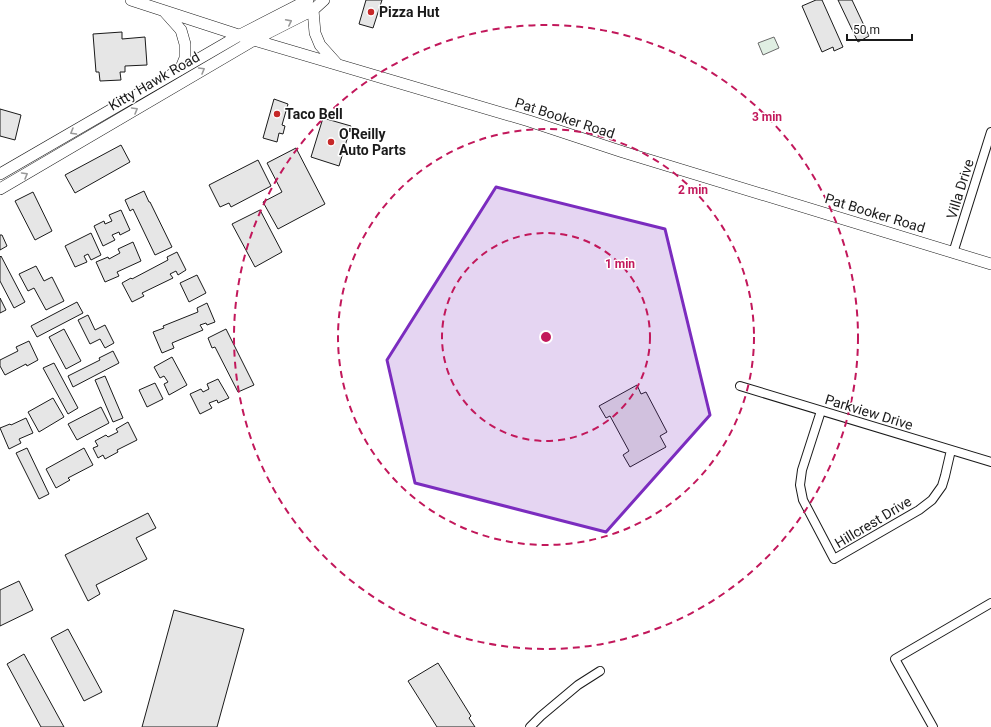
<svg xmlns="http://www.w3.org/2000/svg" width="991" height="727" viewBox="0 0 991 727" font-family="Roboto,sans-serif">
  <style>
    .green { fill: #e0efe3; stroke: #6a6a6a }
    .building { fill: #e6e6e6; stroke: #1a1a1a }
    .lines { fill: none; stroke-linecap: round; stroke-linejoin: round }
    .street-casing { stroke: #1a1a1a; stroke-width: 10 }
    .secondary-casing { stroke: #1a1a1a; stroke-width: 12 }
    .street { stroke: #fff; stroke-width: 8 }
    .secondary { stroke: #fff; stroke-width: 11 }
    .oneway { stroke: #989898 }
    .marked { fill: #7b2cbf; fill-opacity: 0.2; stroke: #7b2cbf; stroke-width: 3; stroke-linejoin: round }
    .ring { fill: none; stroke: #c2185b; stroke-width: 2; stroke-dasharray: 7 5 }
    .poi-dot { fill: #c62828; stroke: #fff; stroke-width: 1.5 }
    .labels { text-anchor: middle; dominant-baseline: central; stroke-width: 3; stroke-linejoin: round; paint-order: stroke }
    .poi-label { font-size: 14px; font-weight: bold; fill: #1a1a1a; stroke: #fff; text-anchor: start }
    .street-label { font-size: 14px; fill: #1a1a1a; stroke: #fff }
    .centre { fill: #c2185b; stroke: #fff; stroke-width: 2 }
    .ring-label { font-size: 12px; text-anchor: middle; font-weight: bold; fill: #c2185b; stroke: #fff; stroke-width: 3; stroke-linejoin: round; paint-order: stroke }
  </style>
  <rect width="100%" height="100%" fill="#fff"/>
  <path class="green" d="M774 37 779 48 763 55 758 43Z"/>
  <path class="building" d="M366 0H382L373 28 359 24Z
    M816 0H822L843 47 834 51 833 47 822 52 802 6Z
    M838 0H852L869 36 858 42Z
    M122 32V39L145 37 147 65 125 66V72H120L121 80 100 81 99 72H96L93 34Z
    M274 99 288 104 282 125 285 126 283 134 279 133 277 142 263 138Z
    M0 109 21 115 15 140 0 136Z
    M323 118 351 126 339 166 311 157Z
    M121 145 130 162 75 193 65 175Z
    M296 148 325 204 278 229 263 202 282 192 267 163Z
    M258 160 271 186 231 207 229 203 220 207 209 185Z
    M144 191 149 202H150L172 247 155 255 133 209 130 211 125 200Z
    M33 192 52 231 35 240 15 201Z
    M121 210 130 230 120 235 119 232 112 235 115 240 103 246 94 226 104 221 105 224 112 221 109 215Z
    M260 210 282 252 255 267 232 224Z
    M91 233 101 255 91 260 88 254 84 256 87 262 75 267 65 246Z
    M0 235H2L7 246 0 250Z
    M133 242 141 261 117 272 119 276 105 282 96 262 108 257 109 259 120 253 118 249Z
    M177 252 186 270 178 275 176 271 170 274 173 278 142 293 144 296 132 302 122 283 131 278 132 279 168 260 167 257Z
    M1 256 25 302 14 308 0 281V257Z
    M36 266 44 281 52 277 64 301 46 310 34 288 28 291 19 274Z
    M197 275 206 293 189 302 180 283Z
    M0 298 6 310 0 313Z
    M77 302 83 313 37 337 31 326Z
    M207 303 215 322 207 325 206 323 200 325 203 330 172 343 174 348 162 353 153 332 164 328 163 326 198 312 197 308Z
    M88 315 95 330 105 325 114 343 105 348 100 339 90 344 78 320Z
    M64 329 81 361 66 369 49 337Z
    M226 329 254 385 238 392 215 347 212 348 208 338Z
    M29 341 38 360 27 366 26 364 5 375 0 366V360L18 351 16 347Z
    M113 351 119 363 73 387 68 376 100 360 99 358Z
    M172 357 187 385 169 395 164 384 168 382 164 376 160 378 154 367Z
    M54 363 78 408 68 414 43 368Z
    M105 376 123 418 113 422 95 380Z
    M218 379 229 398 218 403 217 400 209 403 212 408 200 414 190 394 201 389 203 392 209 389 207 384Z
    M155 383 163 399 147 407 139 390Z
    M637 385 641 394 646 392 667 432 660 436 666 447 630 467 623 455 629 451 610 416 606 418 599 406Z
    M53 398 64 417 39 432 28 412Z
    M101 407 109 423 77 440 68 424Z
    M26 418 33 433 19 439 21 443 9 449 0 428 10 424 11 425Z
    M128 422 137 440 117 450 118 452 105 459 103 455 98 458 93 448 98 446 95 441 106 435 108 437 118 432 116 429Z
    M27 448 49 494 39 499 16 453Z
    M84 448 93 465 68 478 70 480 56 488 46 469Z
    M148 513 156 528 136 538 147 559 96 585 100 594 88 601 65 555Z
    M19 581 33 610 0 626V590Z
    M174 610 244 629 217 727H142Z
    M68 629 102 692 84 701 51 638Z
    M24 654 64 727H41L7 664Z
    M438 663 471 716 469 718 475 727H437L408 681Z"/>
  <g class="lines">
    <defs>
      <path id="street" d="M953 253 991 132
        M740 386 991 462
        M821 411 802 470 800 485 803 500 834 559 919 510 932 500 942 486 945 476 951 450
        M530 727 541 716 578 685 600 671
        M933 727 895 659 991 603"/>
      <path id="secondary" d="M131 0 254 40 529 121 623 152 991 264
        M313 10 315 33 320 45 337 64
        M164 11 181 30 185 44V58L180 70
        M0 174 240 35 308 0
        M0 189 254 40 313 10 324 0"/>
    </defs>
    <use href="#street" class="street-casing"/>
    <use href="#secondary" class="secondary-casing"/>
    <use href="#street" class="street"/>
    <use href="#secondary" class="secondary"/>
  </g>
  <defs><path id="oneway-chevron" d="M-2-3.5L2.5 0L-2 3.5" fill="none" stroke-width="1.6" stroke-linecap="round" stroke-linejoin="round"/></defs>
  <g class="oneway">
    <use href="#oneway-chevron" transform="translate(289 22) rotate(-27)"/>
    <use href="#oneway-chevron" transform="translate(202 70) rotate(-30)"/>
    <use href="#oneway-chevron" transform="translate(135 110) rotate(-30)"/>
    <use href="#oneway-chevron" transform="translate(73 132) rotate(150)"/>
    <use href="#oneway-chevron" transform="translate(25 175) rotate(-30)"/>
  </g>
  <path class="marked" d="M496 187 665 229 710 415 606 532 415 483 387 360Z"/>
  <g class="ring">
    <circle cx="546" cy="337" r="104"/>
    <circle cx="546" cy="337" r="208"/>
    <circle cx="546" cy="337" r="312"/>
  </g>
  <g class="poi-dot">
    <circle cx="371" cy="12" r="4"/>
    <circle cx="277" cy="114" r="4"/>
    <circle cx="331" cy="142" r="4"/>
  </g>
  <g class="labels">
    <g class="poi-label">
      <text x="379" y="12">Pizza Hut</text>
      <text x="285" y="114">Taco Bell</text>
      <text x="339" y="134">O'Reilly<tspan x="339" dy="16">Auto Parts</tspan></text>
    </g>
    <g class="street-label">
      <text transform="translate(154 81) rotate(-30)">Kitty Hawk Road</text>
      <text transform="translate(565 118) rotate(18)">Pat Booker Road</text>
      <text transform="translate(960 189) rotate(-73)">Villa Drive</text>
      <text transform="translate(875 213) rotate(17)">Pat Booker Road</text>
      <text transform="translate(869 412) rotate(17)">Parkview Drive</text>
      <text transform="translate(873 522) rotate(-31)">Hillcrest Drive</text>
    </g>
  </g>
  <circle cx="546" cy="337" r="6" class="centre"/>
  <g class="ring-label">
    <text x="767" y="121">3 min</text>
    <text x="693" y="194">2 min</text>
    <text x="620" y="268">1 min</text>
  </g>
  <path d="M847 34v6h65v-6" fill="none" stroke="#1a1a1a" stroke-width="2"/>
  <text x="853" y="34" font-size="12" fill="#1a1a1a" stroke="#ffffff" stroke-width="3" paint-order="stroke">50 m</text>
</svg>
